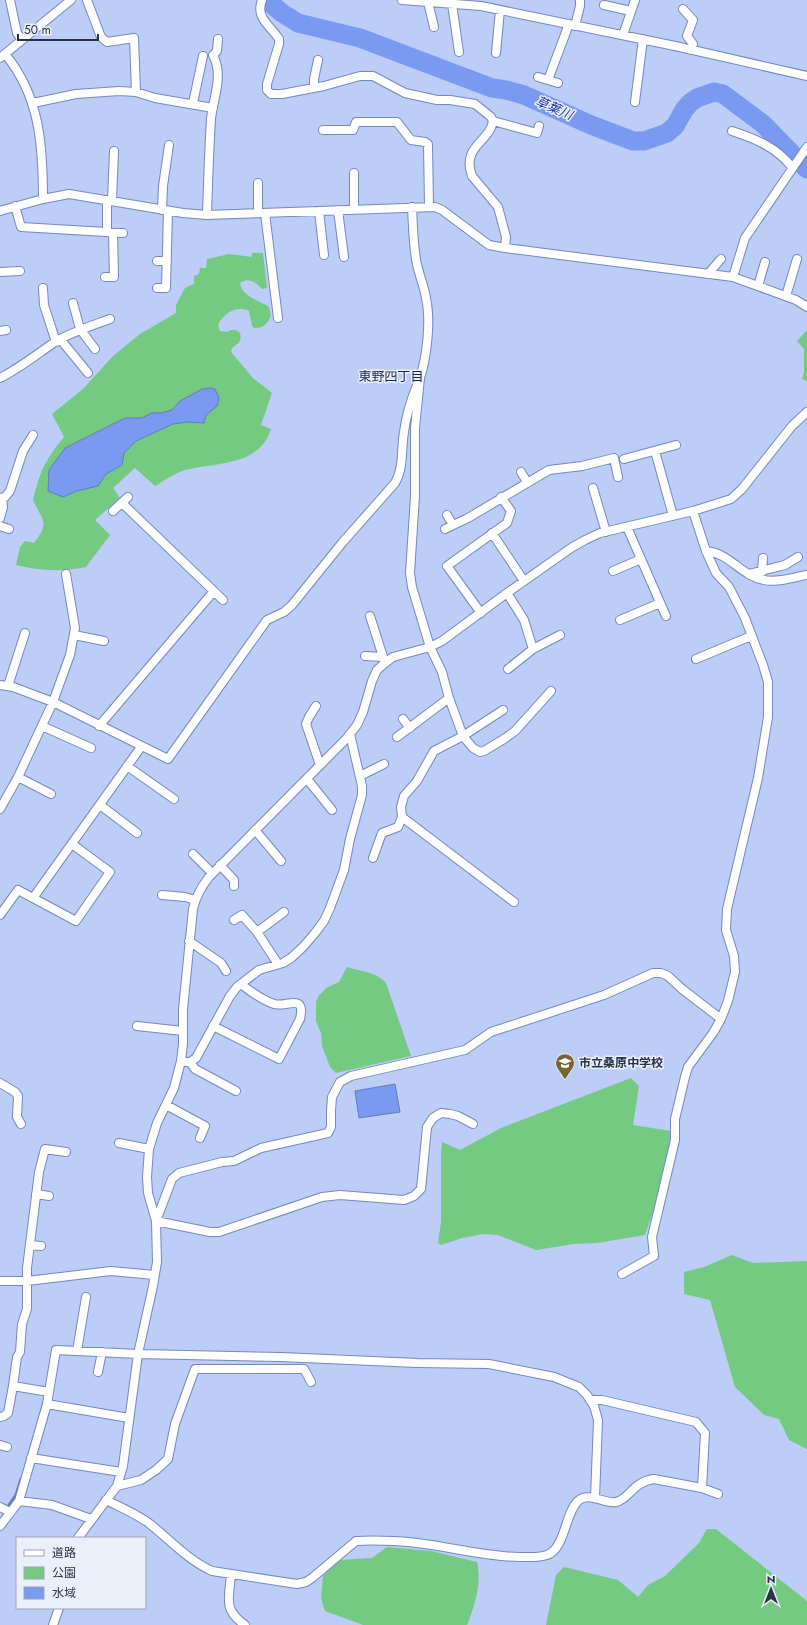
<svg xmlns="http://www.w3.org/2000/svg" width="807" height="1625" viewBox="0 0 807 1625" font-family="Jost,'Noto Sans JP',sans-serif">
  <style>
    .green { fill: #74ca81; fill-rule: evenodd }
    .water { fill: #7a9af1; stroke: #627abe }
    .lines { fill: none; stroke-linecap: round; stroke-linejoin: round }
    .stream { stroke: #627abe; stroke-width: 3 }
    .river { stroke: #7a9af1; stroke-width: 19 }
    .street-casing { stroke: #7588b9; stroke-width: 10 }
    .street { stroke: #fff; stroke-width: 8 }
    .labels { text-anchor: middle; dominant-baseline: central; stroke-width: 3; stroke-linejoin: round; paint-order: stroke }
    .poi-label { font-size: 12px; font-weight: bold; fill: #293146; stroke: #eaeffa; text-anchor: start }
    .water-label { font-size: 13px; font-style: italic; fill: #1f35b1; stroke: #eaeffa }
    .neighbourhood-label { font-size: 13px; fill: #192650; stroke: #eaeffa }
  </style>
  <rect width="100%" height="100%" fill="#bccdf8"/>
  <path class="green" d="M252 253H263L267 288 262 289C256 282 248 277 240 283 242 297 259 300 269 307L271 316C267 324 264 328 254 328L252 326 249 311C236 305 223 314 218 325L220 331 227 332 231 330H236L240 333C242 341 239 343 232 348L231 352 253 378 272 393 261 425 271 429C260 466 216 462 185 470 175 473 164 481 155 486L135 468 113 488 120 498 95 520 110 535 86 567C60 572 41 571 16 565L20 547 25 541 34 543C50 522 43 522 33 500 40 471 45 460 64 437L52 414 84 388 113 356 140 334 176 313V305L185 288 194 284V276L199 274 200 268H206L207 259 229 254 252 257ZM180 401 204 423 187 422 172 424 136 441 124 453 122 465 77 491 63 497 65 448 125 418H142L151 413H161L172 410Z
    M807 330V381L802 379 804 372V349L797 341Z
    M347 967C360 971 377 972 386 983L411 1056 336 1073 330 1067 322 1046 321 1033 316 1021V1002L318 997 326 988 339 982Z
    M631 1078 639 1086 633 1125 671 1131 670 1142 653 1212 645 1235 597 1243 574 1244 536 1250 498 1235 483 1234 462 1238 441 1245 438 1243 441 1222V1152L442 1142 460 1150 501 1128Z
    M732 1255 753 1263 807 1261V1449L789 1440 779 1419 764 1415 735 1387 710 1300 684 1294V1272L704 1267Z
    M707 1529H716L807 1601V1625H546L556 1575 564 1567 618 1580 638 1597 648 1585 665 1576 699 1543Z
    M387 1547 431 1551 477 1562C482 1583 475 1605 467 1625H363L325 1611 321 1598 323 1576 340 1560 372 1558Z"/>
  <path class="water" d="M210 388 215 389 219 398 217 406 206 415 204 423 187 422 173 424 136 441 124 453 122 465 106 474 98 486 77 491 63 497 48 491 49 470 65 448 125 418H142L151 413H161L172 410 180 401 202 389Z
    M395 1084 400 1112 359 1118 355 1091Z"/>
  <g class="lines">
    <path class="stream" d="M9 1505 16 1495 21 1479"/>
    <path class="river" d="M268 1 282 13 298 23 360 38 492 88 506 90 524 95 591 125 633 141H644L667 133 675 126 684 110 690 103 697 98 714 92 723 94 763 124 807 169"/>
    <defs>
      <path id="street" d="M10 0 17 33 22 40
        M87 0 101 37 107 42 134 38 136 92
        M262 0C255 18 270 25 279 39V44L267 84V90L271 94H282L324 86 360 76H373L405 93 437 100H450L475 104 491 117 493 121C490 142 461 146 472 176L498 207 506 237 505 248
        M402 0 481 6 675 46 807 76
        M428 2 434 27
        M452 4 459 52
        M604 5 631 11
        M683 9 693 20 687 36 693 44 691 50
        M575 26 580 6V0
        M623 35 635 0
        M496 53 500 10
        M5 54C40 96 43 146 43 199
        M0 58 71 0
        M538 77 558 83
        M548 80 569 24
        M314 88V79L318 60
        M635 102 643 39
        M33 103 76 94 119 91 136 92 155 98 213 108
        M193 103 203 56
        M493 121 537 133 539 126
        M323 130H353L356 122H397L411 140 425 142 428 144 429 206
        M732 131C756 139 776 147 792 167
        M354 173V209
        M258 183V213
        M112 201 114 151
        M15 206 21 227 123 233
        M412 207C413 224 413 242 416 259 418 273 424 285 426 298 431 321 427 356 420 378L415 428V496L410 573 412 587 430 647 442 672 449 698 463 736 473 748 480 752 484 751 504 739 515 731 551 691
        M162 210 163 186 169 145
        M338 210 344 257
        M0 211 43 199 69 194 183 213 207 215 435 207 442 210 489 245 505 248 733 277 796 300 807 307
        M319 211 324 255
        M265 213 278 318
        M207 215C208 183 209 151 211 119 213 98 224 76 213 55L217 51 218 39
        M107 232V200
        M157 261H167
        M0 272 20 271
        M708 274 721 259
        M105 277H114L113 233
        M733 277 745 238 807 147
        M758 286 765 262
        M43 288 44 305 56 342
        M157 288H166L168 211
        M786 296 797 259
        M73 303 80 329 95 349
        M0 331 6 330
        M60 339 88 373
        M0 378C20 368 37 354 55 342 72 332 91 326 110 319
        M655 451 673 516
        M624 459 676 445
        M521 472 527 482
        M593 488 606 532
        M0 498 5 497 10 491 23 451 33 435
        M122 503 223 600
        M113 511 128 497
        M447 515 453 525
        M0 518 3 507 2 498
        M0 526 9 529
        M627 527 666 616
        M445 529 468 518 549 470 582 466 614 458 618 477
        M492 533 524 581
        M706 551C730 553 741 576 764 580 777 583 794 577 807 575
        M613 571 641 559
        M762 572 763 558
        M749 574 785 565 798 557
        M507 593 524 620 533 649
        M481 613 447 566 507 523 511 511 501 497
        M370 616 385 663
        M620 620 660 603
        M74 635 104 641
        M365 656 383 657
        M696 659 751 636
        M508 669 533 649 560 635
        M0 685 13 687 53 702 168 759 267 620 284 612 292 605 342 543 395 483C404 468 401 449 404 432 406 416 411 400 417 385
        M8 686 25 633
        M316 706 309 717 306 724 320 765
        M503 710 463 736 434 751 417 781 404 796 401 807 402 817 514 902
        M403 719 410 728
        M42 726 91 748
        M99 726 214 591
        M397 737 449 698
        M127 766 174 799
        M360 776 384 764
        M18 777 51 794
        M307 779 332 810
        M100 805 137 833
        M0 809 18 777 53 702 70 655 75 628 66 574
        M255 830 281 861
        M193 854 212 873
        M373 858 382 833 398 827 402 817
        M220 865 234 880V886
        M162 895 185 897 195 900
        M33 898 76 921 110 872 72 844
        M0 915 18 890 33 898 141 747
        M234 920 242 915 257 932 278 964
        M257 932 284 912
        M189 941 221 963 226 971
        M137 1026 183 1031
        M213 1026 279 1059 300 1019C306 992 286 1008 274 1004 262 1000 251 992 241 984
        M186 1062H190L195 1069 236 1091
        M190 1062 196 1058 230 996 237 987 259 970 283 963 291 958 303 947 315 933 324 921 330 908 344 870 350 839 362 795V786L350 734
        M0 1083 15 1092 18 1096 17 1117 21 1124
        M166 1105 205 1126 200 1138
        M473 1124 458 1116 450 1114 441 1113 433 1118 427 1127 421 1189 414 1196 404 1200 340 1195 322 1197 219 1232H210L156 1221 172 1179 179 1173 222 1162 234 1161 261 1148 328 1133 331 1127V1111L332 1097 340 1082 351 1076 465 1050 491 1032 604 995 653 973H661L668 976 682 989 721 1019
        M119 1143 149 1149
        M36 1194 49 1196
        M30 1245 41 1246
        M622 1274 654 1256 652 1237 675 1140V1119L685 1077 688 1067 713 1033 721 1019 728 1001 735 972 734 956 726 930 727 909 758 778 768 717V682L763 665 745 618 729 587 716 573 706 551 693 511
        M0 1281H27L111 1271 154 1275
        M77 1351 86 1297
        M98 1372 102 1352
        M13 1386 49 1392
        M590 1400H602L696 1422 705 1433 702 1488
        M47 1404 129 1418
        M0 1417 4 1416 8 1413 13 1386 17 1357 20 1352 22 1324 27 1309V1268L39 1172 45 1149 66 1152
        M0 1445 7 1447
        M31 1458 121 1472
        M117 1486 141 1480 156 1470 168 1459 175 1424 195 1369H304L311 1382
        M106 1500C120 1507 137 1514 150 1524 170 1540 188 1560 212 1571L297 1584 306 1582 312 1578 356 1541C376 1540 397 1541 417 1543 452 1547 485 1557 520 1557 529 1557 538 1558 547 1555 565 1549 565 1513 578 1501 588 1491 604 1504 616 1502 630 1499 632 1482 654 1479L702 1488 718 1494
        M19 1501 47 1404 56 1350 138 1354 281 1357 417 1363 489 1364 554 1377 579 1387 587 1395 594 1406 598 1420 595 1498
        M0 1507 10 1512
        M0 1526 19 1501 52 1505 91 1519
        M78 1538 117 1486 123 1466 138 1354 153 1286 157 1262 156 1221 148 1193 147 1177 149 1149 157 1123 174 1088 181 1061 183 1044V1009L193 909C196 896 201 887 209 877L346 739 357 725 363 712 372 681 377 670 385 663 393 657 430 647 442 641 507 593 571 548 585 540 600 533 693 511 731 499 742 489 792 426 807 412
        M231 1575C229 1598 223 1610 245 1625
        M53 1625 59 1608"/>
    </defs>
    <use href="#street" class="street-casing"/>
    <use href="#street" class="street"/>
  </g>
  <defs>
    <symbol id="school-pin" viewBox="-11 -11 22 30"><path d="M0 17L-7.5 6A9.5 9.5 0 1 1 7.5 6Z" fill="#786433" stroke="#eaeffa"/><path d="M0-5L7-2L0 1L-7-2ZM-4 1L0 2.5L4 1V4Q0 6-4 4Z" fill="#fff"/></symbol>
  </defs>
  <g fill-rule="evenodd">
    <use href="#school-pin" x="554" y="1052" width="22" height="30"/>
  </g>
  <g class="labels">
    <g class="poi-label">
      <text x="579" y="1063">市立桑原中学校</text>
    </g>
    <g class="water-label">
      <text transform="translate(554 108) rotate(23)">草葉川</text>
    </g>
    <g class="neighbourhood-label">
      <text x="391" y="376">東野四丁目</text>
    </g>
  </g>
  <rect x="16" y="1537" width="130" height="72" fill="#eaeffa" stroke="#9da3b2"/>
  <rect x="24" y="1550" width="20" height="6" fill="#ffffff" stroke="#9da3b2"/>
  <text x="52" y="1557" font-size="12" fill="#293146">道路</text>
  <rect x="24" y="1567" width="20" height="12" fill="#74ca81" stroke="#9da3b2"/>
  <text x="52" y="1577" font-size="12" fill="#293146">公園</text>
  <rect x="24" y="1587" width="20" height="12" fill="#7a9af1" stroke="#9da3b2"/>
  <text x="52" y="1597" font-size="12" fill="#293146">水域</text>
  <g transform="translate(771 1589)" stroke="#eaeffa" stroke-width="3" paint-order="stroke">
  <path d="M0-3L7 15L0 10L-7 15Z" fill="#293146"/>
  <text y="-6" font-size="11" font-weight="bold" text-anchor="middle" fill="#293146">N</text>
  </g>
  <path d="M18 34v6h80v-6" fill="none" stroke="#293146" stroke-width="2"/>
  <text x="24" y="34" font-size="12" fill="#293146" stroke="#eaeffa" stroke-width="3" paint-order="stroke">50 m</text>
</svg>
